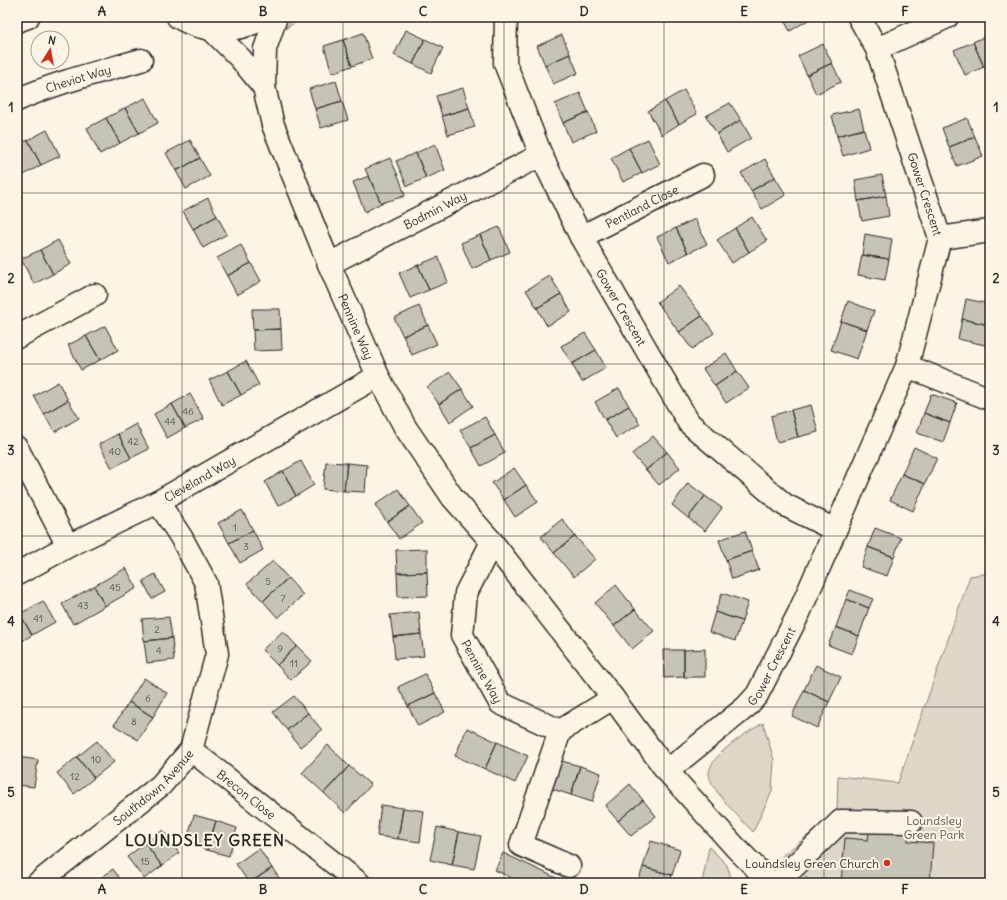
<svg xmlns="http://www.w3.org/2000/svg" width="1007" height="900" viewBox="0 0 1007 900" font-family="Delius,sans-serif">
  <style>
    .green { fill: #ded8ca; stroke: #84827a }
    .building { fill: #c8c3b7; stroke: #2b2b2b }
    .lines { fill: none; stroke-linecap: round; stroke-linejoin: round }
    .minor-casing { stroke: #2b2b2b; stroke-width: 25 }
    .major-casing { stroke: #2b2b2b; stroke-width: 25 }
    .minor { stroke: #fcf5e5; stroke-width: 22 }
    .major { stroke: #fcf5e5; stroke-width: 22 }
    .grid { fill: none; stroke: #2b2b2b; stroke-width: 1; stroke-opacity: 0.55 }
    .poi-dot { fill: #c8321e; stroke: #fcf5e5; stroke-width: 1.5 }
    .labels { text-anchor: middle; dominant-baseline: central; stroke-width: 4; stroke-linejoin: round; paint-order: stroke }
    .number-label { font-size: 10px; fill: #52514e }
    .street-label { font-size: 12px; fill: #2b2b2b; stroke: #fcf5e5 }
    .park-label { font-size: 12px; fill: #585653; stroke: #fcf5e5 }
    .poi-label { font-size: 12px; fill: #2b2b2b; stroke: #fcf5e5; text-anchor: end }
    .district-label { font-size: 16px; font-weight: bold; letter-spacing: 1px; fill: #2b2b2b; stroke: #fcf5e5 }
    .neatline { fill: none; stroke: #2b2b2b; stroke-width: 1.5 }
    .grid-label { font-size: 13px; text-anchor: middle; font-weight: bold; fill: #2b2b2b }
  </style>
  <rect width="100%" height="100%" fill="#fcf5e5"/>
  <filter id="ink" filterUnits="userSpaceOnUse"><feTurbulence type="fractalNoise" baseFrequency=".025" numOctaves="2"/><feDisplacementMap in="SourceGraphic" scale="8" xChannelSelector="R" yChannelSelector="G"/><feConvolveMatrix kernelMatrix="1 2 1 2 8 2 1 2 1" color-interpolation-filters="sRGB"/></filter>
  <g filter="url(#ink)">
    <path class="green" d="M293 17H304L285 29Z
      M990 573V883H813L782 856 837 812 838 776 898 783 970 576Z
      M763 723 774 760 772 791 753 832C743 821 710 790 709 774 709 755 748 732 763 723Z
      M709 847 727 865 731 877 729 883H702Z"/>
    <path class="building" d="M551 17H563L562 21Z
      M782 17H813L790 31Z
      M406 30 425 39 413 64 394 55Z
      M363 33 372 59 352 66 343 40Z
      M990 34V64L984 67 973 42Z
      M562 35 570 54 545 65 537 46Z
      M425 39 443 48 431 73 413 64Z
      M343 40 352 66 332 73 324 46Z
      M973 42 984 67 965 75 954 50Z
      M823 44 832 63 807 75 798 56Z
      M570 54 578 73 553 84 545 65Z
      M832 63 841 82 816 94 807 75Z
      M336 81 342 101 315 109 309 89Z
      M463 88 469 108 442 116 436 96Z
      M684 90 697 114 679 124 665 101Z
      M580 93 588 112 563 123 555 104Z
      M145 98 158 123 139 133 125 108Z
      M342 101 348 120 321 128 315 109Z
      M665 101 679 124 662 135 648 111Z
      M730 103 741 120 717 134 706 116Z
      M125 108 139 133 120 143 106 118Z
      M469 108 475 127 448 135 442 116Z
      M859 109 864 129 837 136 832 115Z
      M588 112 596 131 571 142 563 123Z
      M106 118 120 143 100 154 87 128Z
      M967 118 975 137 949 147 942 128Z
      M741 120 751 138 727 152 717 134Z
      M864 129 869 148 843 156 837 136Z
      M47 130 60 156 41 165 28 140Z
      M975 137 983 156 957 166 949 147Z
      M648 139 660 164 642 173 629 148Z
      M28 140 41 165 22 176 17 166V145Z
      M190 140 200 158 176 171 166 153Z
      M435 144 445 170 426 178 416 153Z
      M629 148 642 173 623 182 611 158Z
      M416 153 426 178 407 186 396 161Z
      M200 158 210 176 186 189 176 171Z
      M390 158 400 180 405 196 381 203 365 169Z
      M765 159 775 177 751 191 741 173Z
      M17 166 22 176 17 178Z
      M882 175 886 196 858 201 855 180Z
      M369 176 381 203 365 212 353 182Z
      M775 177 786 195 762 209 751 191Z
      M886 196 889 216 862 221 858 201Z
      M208 198 217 216 193 229 183 211Z
      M217 216 227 234 203 248 193 229Z
      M752 217 767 241 749 252 735 228Z
      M695 219 707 244 688 253 676 228Z
      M499 227 510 252 491 260 480 235Z
      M676 228 688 253 669 262 657 237Z
      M735 228 749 252 732 263 717 240Z
      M865 234 892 239 889 259 862 255Z
      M480 235 491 260 472 269 461 243Z
      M58 240 71 264 53 274 40 250Z
      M241 245 251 263 227 276 217 258Z
      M40 250 53 274 34 284 21 259Z
      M862 255 889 259 885 280 858 275Z
      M438 257 448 282 429 290 418 265Z
      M251 263 261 281 237 295 227 276Z
      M418 265 429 290 410 298 399 273Z
      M550 276 561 294 537 308 526 290Z
      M679 286 702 316 679 332 657 302Z
      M561 294 571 312 547 326 537 308Z
      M966 299 990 304 989 325 962 319Z
      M848 301 874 311 867 330 841 321Z
      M419 306 428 325 403 336 394 318Z
      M252 309H280L281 329 253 330Z
      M702 316 714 333 692 349 679 332Z
      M962 319 989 325 985 345 958 339Z
      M841 321 867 330 857 359 831 350Z
      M428 325 437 344 412 355 403 336Z
      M105 326 118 350 100 360 86 336Z
      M281 329 282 350 254 351 253 330Z
      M585 333 596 350 572 364 561 346Z
      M86 336 100 360 81 370 68 345Z
      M596 350 606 368 582 382 572 364Z
      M726 353 737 371 715 386 703 369Z
      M246 361 259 385 241 395 228 371Z
      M228 371 241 395 222 405 209 380Z
      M737 371 749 388 726 403 715 386Z
      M450 372 462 389 439 404 427 387Z
      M58 382 68 400 44 414 34 396Z
      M619 388 629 406 605 420 595 402Z
      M462 389 473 406 450 422 439 404Z
      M190 394 204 419 185 428 172 404Z
      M931 394 957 403 950 423 924 413Z
      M68 400 79 418 55 432 44 414Z
      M172 404 185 428 167 438 154 414Z
      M811 405 818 432 798 437 791 410Z
      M629 406 640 424 616 438 605 420Z
      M791 410 798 437 777 442 771 416Z
      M924 413 950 423 943 442 917 433Z
      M485 417 495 435 471 448 460 430Z
      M136 424 149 449 131 458 118 434Z
      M118 434 131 458 112 468 99 444Z
      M495 435 505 453 481 466 471 448Z
      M653 436 667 452 646 470 632 454Z
      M914 447 937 458 925 484 902 474Z
      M667 452 680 468 659 485 646 470Z
      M301 461 314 485 296 496 283 471Z
      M326 462 347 463 344 491 323 489Z
      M347 463 367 465 365 492 344 491Z
      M514 468 526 485 504 500 492 483Z
      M283 471 296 496 278 506 265 482Z
      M902 474 925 484 913 511 890 500Z
      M688 483 705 496 688 518 672 505Z
      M526 485 538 502 515 517 504 500Z
      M398 489 410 506 387 522 375 505Z
      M705 496 722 508 705 531 688 518Z
      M410 506 422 523 399 539 387 522Z
      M242 510 253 530 229 543 218 523Z
      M562 519 575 536 554 553 541 537Z
      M875 528 901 538 894 557 868 547Z
      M253 530 263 550 240 563 229 543Z
      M745 531 752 551 726 560 719 540Z
      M575 536 595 559 574 577 554 553Z
      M868 547 894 557 887 576 861 567Z
      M427 549V572L397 573 396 550Z
      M752 551 759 570 732 579 726 560Z
      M273 561 288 578 263 601 247 584Z
      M126 568 137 588 105 606 94 586Z
      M427 572 428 596 398 597 397 573Z
      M155 574 165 592 152 599 143 581Z
      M288 578 303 595 278 618 263 601Z
      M616 585 635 609 614 626 595 603Z
      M94 586 105 606 73 624 62 604Z
      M850 590 873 599 869 608 846 599Z
      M722 593 748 602 742 621 715 612Z
      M846 599 869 608 859 636 836 627Z
      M43 601 55 622 32 635 20 614Z
      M635 609 654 631 632 649 614 626Z
      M419 612 421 634 393 637 390 615Z
      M715 612 742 621 735 641 709 632Z
      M20 614 32 635 17 644V616Z
      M169 617 172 638 144 641 142 619Z
      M836 627 859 636 852 654 828 645Z
      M283 631 297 646 277 665 262 650Z
      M421 634 424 656 395 659 393 637Z
      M172 638 174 660 147 663 144 641Z
      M297 646 312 661 291 680 277 665Z
      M705 649V677H684V650Z
      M663 650H684V677L664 678Z
      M816 665 841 677 829 702 804 690Z
      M425 674 435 693 408 706 398 687Z
      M144 678 167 693 153 717 129 702Z
      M804 690 829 702 817 728 792 716Z
      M435 693 445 712 418 726 408 706Z
      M294 696 308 713 287 730 273 712Z
      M129 702 153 717 138 740 114 725Z
      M308 713 322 730 300 747 287 730Z
      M467 728 497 742 485 769 455 756Z
      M97 741 114 762 94 778 77 757Z
      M497 742 528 756 515 783 485 769Z
      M328 745 349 766 324 793 302 773Z
      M18 757 38 760 34 787 17 785Z
      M77 757 94 778 74 794 57 773Z
      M558 760 580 766 571 795 549 788Z
      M349 766 371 785 345 813 324 793Z
      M580 766 601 773 592 802 571 795Z
      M630 784 643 800 618 821 605 806Z
      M643 800 656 816 631 836 618 821Z
      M381 805 403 808 398 839 377 836Z
      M403 808 424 811 420 842 398 839Z
      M194 815 216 821 207 850 186 843Z
      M216 821 237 828 229 856 207 850Z
      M437 827 459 832 452 865 430 860Z
      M163 830 179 853 162 866 145 843Z
      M869 830 909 834 908 841 933 843 930 883H841L845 838 868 840Z
      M459 832 481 836 474 869 452 865Z
      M651 841 680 850 672 875 643 867Z
      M145 843 162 866 144 879 127 857Z
      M259 848 272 868 249 883 236 864Z
      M503 853 567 883H522L495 870Z
      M643 867 672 875 669 883H638Z
      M272 868 283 883H250Z
      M113 869 123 883H99L97 881Z"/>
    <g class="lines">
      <defs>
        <g id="minor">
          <path id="s1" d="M276 17 265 49 264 87 273 125 329 264 378 376 405 427 453 498 492 542 613 698 667 771 736 848 771 883"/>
          <path id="s2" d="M506 17 505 63 541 155 581 237 689 423 785 505 835 530"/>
          <path d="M212 30 240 58 264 87"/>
          <path d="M877 49 947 17"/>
          <path id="s3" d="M17 100C57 82 99 72 141 60"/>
          <path id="s4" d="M581 237 703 175"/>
          <path d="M940 238 990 231"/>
          <path id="s5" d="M329 264 541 155"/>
          <path d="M17 337 95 295"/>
          <path d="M907 366 990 399"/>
          <path d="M17 448 68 546"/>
          <path id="s6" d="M492 542 466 593 462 635 500 703 560 731 613 698"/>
          <path id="s7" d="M17 574 68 546 158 502 378 376"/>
          <path d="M560 731 521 845 569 866"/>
          <path id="s8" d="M191 750 359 883"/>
          <path id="s9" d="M667 771 746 707 757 695 799 613 907 366 940 238 877 49 859 17"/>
          <path id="s10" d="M38 883 161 785 191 750 217 654 206 583 181 537 158 502"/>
          <path d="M777 883 841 821 911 822"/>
        </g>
        <path id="major" d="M178 17C205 34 238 33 266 17
          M17 21 28 17"/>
      </defs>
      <use href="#minor" class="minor-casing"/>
      <use href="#major" class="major-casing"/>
      <use href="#minor" class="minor"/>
      <use href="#major" class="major"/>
    </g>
  </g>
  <path class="grid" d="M182 17V883M343 17V883M504 17V883M664 17V883M824 17V883M17 193H990M17 364H990M17 536H990M17 707H990"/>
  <circle class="poi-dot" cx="887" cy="863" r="4"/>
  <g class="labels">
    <g class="number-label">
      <text x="188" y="411">46</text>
      <text x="170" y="421">44</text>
      <text x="133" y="441">42</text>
      <text x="115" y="451">40</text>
      <text x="235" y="527">1</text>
      <text x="246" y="546">3</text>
      <text x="268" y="581">5</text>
      <text x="115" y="587">45</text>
      <text x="283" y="598">7</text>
      <text x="83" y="605">43</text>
      <text x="38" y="618">41</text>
      <text x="157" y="629">2</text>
      <text x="280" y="648">9</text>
      <text x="159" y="650">4</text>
      <text x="294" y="663">11</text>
      <text x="148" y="698">6</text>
      <text x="134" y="721">8</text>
      <text x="96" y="759">10</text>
      <text x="75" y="776">12</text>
      <text x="145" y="861">15</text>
    </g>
    <g class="street-label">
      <text stroke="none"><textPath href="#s3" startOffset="65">Cheviot Way</textPath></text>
      <text transform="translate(925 194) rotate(72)">Gower Crescent</text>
      <text stroke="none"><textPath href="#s4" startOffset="68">Pentland Close</textPath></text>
      <text stroke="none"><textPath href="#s5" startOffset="119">Bodmin Way</textPath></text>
      <text stroke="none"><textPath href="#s2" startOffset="317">Gower Crescent</textPath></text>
      <text stroke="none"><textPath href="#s1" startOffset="329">Pennine Way</textPath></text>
      <text stroke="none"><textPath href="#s7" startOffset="206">Cleveland Way</textPath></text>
      <text stroke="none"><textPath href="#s9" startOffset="150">Gower Crescent</textPath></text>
      <text stroke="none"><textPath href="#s6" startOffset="141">Pennine Way</textPath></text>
      <text stroke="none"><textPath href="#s10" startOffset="150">Southdown Avenue</textPath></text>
      <text stroke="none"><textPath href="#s8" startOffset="71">Brecon Close</textPath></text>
    </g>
    <g class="park-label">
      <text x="934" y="820">Loundsley<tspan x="934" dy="14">Green Park</tspan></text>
    </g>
    <g class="poi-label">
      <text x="879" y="863">Loundsley Green Church</text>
    </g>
    <g class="district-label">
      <text x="205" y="840">LOUNDSLEY GREEN</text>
    </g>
  </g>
  <rect width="1007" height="900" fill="none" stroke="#fcf5e5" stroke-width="44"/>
  <g transform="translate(50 50) rotate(11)"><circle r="19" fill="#fcf5e5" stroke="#a8a49b"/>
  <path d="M0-3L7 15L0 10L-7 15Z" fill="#c8321e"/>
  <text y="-6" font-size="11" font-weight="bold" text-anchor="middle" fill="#2b2b2b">N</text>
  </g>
  <rect x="22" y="22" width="963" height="856" class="neatline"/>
  <g class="grid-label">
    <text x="102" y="16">A</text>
    <text x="263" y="16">B</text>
    <text x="423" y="16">C</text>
    <text x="584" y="16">D</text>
    <text x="744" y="16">E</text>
    <text x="905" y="16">F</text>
    <text x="11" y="112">1</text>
    <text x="996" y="112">1</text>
    <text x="11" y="283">2</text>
    <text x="996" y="283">2</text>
    <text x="11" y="455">3</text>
    <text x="996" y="455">3</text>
    <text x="11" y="626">4</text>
    <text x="996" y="626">4</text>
    <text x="11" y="797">5</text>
    <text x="996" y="797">5</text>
    <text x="102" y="894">A</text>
    <text x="263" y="894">B</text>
    <text x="423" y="894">C</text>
    <text x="584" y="894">D</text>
    <text x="744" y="894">E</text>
    <text x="905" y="894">F</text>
  </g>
</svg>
